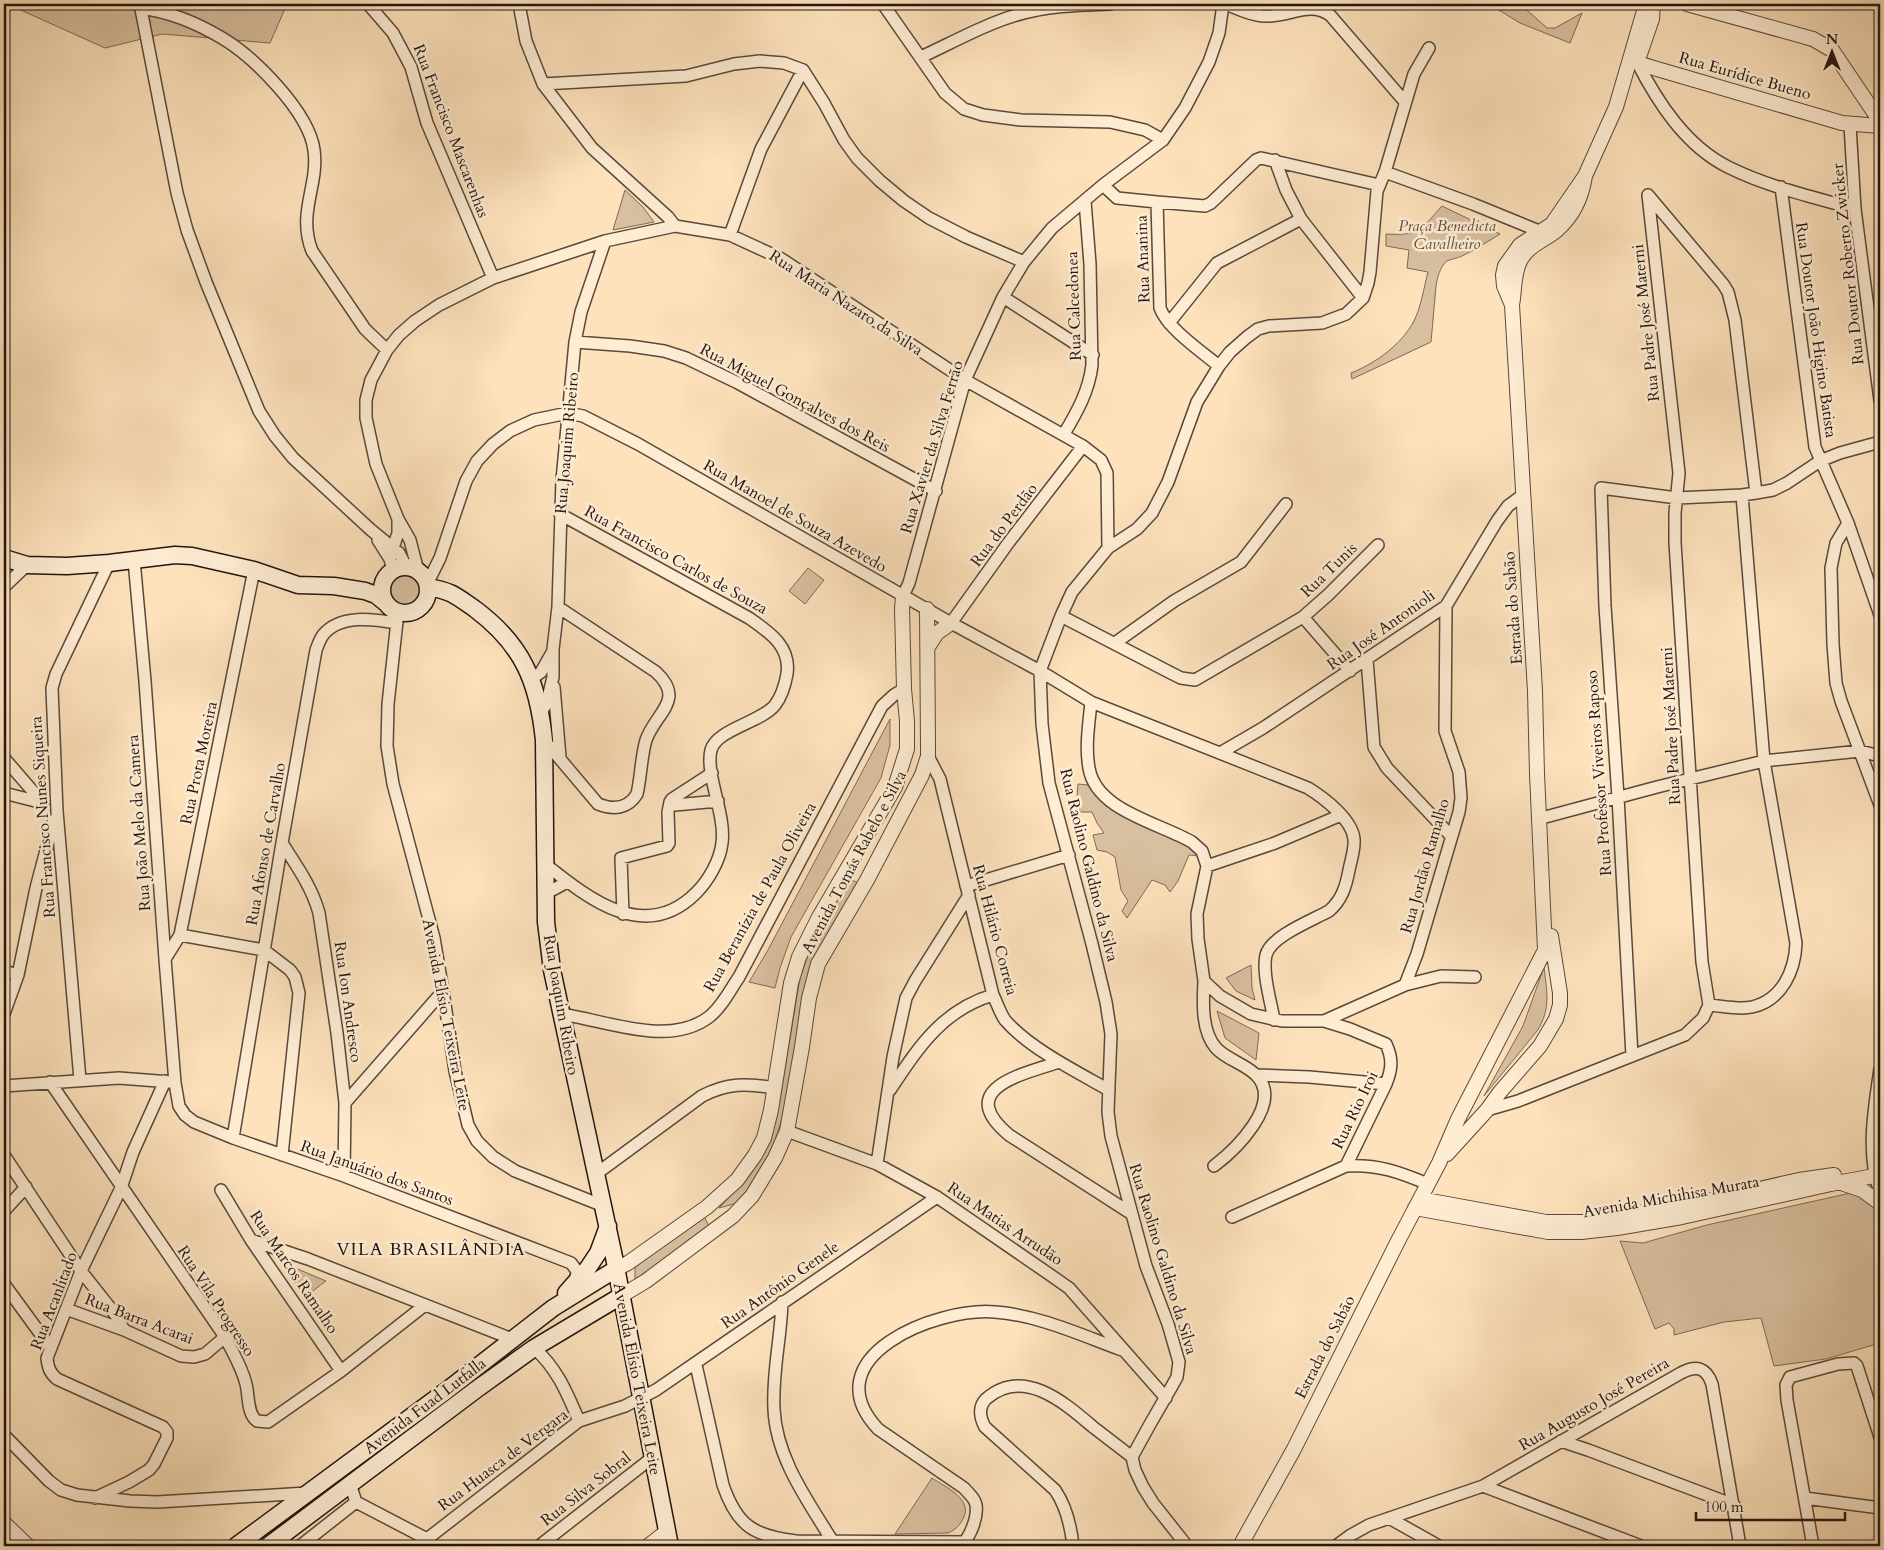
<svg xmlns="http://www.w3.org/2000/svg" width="1884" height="1550" viewBox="0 0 1884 1550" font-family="Cardo,serif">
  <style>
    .green { fill: #d8bf9f; stroke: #7c6a58 }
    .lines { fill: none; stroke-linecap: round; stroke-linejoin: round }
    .minor-casing { stroke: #58493c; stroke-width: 14 }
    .tertiary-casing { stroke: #58493c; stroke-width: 16 }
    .secondary-casing { stroke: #211612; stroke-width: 19 }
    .minor { stroke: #feecd3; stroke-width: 11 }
    .tertiary { stroke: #feecd3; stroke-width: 14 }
    .secondary { stroke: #feecd3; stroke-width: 16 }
    .labels { text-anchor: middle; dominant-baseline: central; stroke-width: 5; stroke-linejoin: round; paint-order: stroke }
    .street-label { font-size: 16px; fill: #211612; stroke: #feecd3 }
    .park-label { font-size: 16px; font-style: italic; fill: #615143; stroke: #feecd3 }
    .neighbourhood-label { font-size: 18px; letter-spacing: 1px; fill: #211612; stroke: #feecd3 }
  </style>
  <rect width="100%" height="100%" fill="#fde2bc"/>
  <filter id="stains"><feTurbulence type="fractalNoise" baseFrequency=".004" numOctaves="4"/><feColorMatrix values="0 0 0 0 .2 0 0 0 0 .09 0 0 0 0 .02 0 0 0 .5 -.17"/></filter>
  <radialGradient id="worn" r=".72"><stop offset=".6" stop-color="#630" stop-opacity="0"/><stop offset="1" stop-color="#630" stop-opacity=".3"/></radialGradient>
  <path class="green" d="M4 4H287L270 43 162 34 105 48 14 7H4Z
    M1489 4H1520L1547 28H1555L1582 13 1570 43 1520 23Z
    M625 190 643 207 654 222 613 230Z
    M1442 206 1500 234C1487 242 1475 250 1462 256 1458 258 1451 259 1447 261 1440 266 1437 279 1436 286L1431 342 1352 379 1351 373C1376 363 1401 345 1414 321 1421 307 1424 287 1428 272L1407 268 1409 250 1386 246V234C1420 236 1420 230 1442 206Z
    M808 568 824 580 805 604 789 591Z
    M386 589a19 19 0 1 1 38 0a19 19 0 1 1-38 0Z
    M890 719V745L881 778 791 937 780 968 775 988 749 982 768 950Z
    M1078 784 1088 785 1097 795 1140 823 1174 840 1185 842 1200 856 1189 855 1178 881 1170 892 1165 885 1152 880 1127 918 1122 911 1128 901 1121 890 1115 857 1107 852 1097 850 1093 835 1104 833 1097 823 1092 812H1080L1077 797Z
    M850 879 858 883 834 922 820 949 796 1050 783 1115 775 1141 761 1170 747 1192 734 1204 719 1208 752 1172 779 1105 800 978 810 950 839 896Z
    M1251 965 1252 988 1255 1000 1236 991 1226 978Z
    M1544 967C1547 992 1551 1009 1537 1031L1484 1096 1523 1026Z
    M1217 1011 1259 1033 1256 1060 1225 1038Z
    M1855 1192 1878 1210 1880 1215V1343L1826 1359 1774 1366 1761 1318 1724 1322 1674 1335V1329L1669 1323 1655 1329 1620 1241 1643 1243 1707 1225Z
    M704 1216 709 1226 651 1269 635 1279V1268L648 1256Z
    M281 1262 326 1281 305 1297Z
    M932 1478C945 1487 974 1499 963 1519 960 1525 955 1530 948 1533L895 1534Z"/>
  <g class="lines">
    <defs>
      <path id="minor" d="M140 4 177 193 187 230 206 282 259 411 275 436 293 458 371 530 399 553 407 568
        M368 4 393 33 411 67 427 123 493 278
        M519 4 526 41 543 84 592 148 668 217 675 226
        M883 4 945 93 964 109 983 115 1021 120 1110 122 1145 130 1163 140
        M1226 4C1238 9 1250 15 1263 16 1288 18 1309 0 1330 15L1405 102
        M141 8C170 12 197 23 222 38 254 57 309 112 314 150 319 186 297 212 312 251L365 329 387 350
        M921 57C958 40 997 17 1037 10 1061 5 1086 5 1110 4
        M1637 62C1658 103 1686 146 1728 167 1768 187 1813 197 1855 209
        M543 84 686 76 734 64 760 61 784 63 803 70 824 103 844 140 857 158 880 181 904 201 929 218 966 237 1024 262
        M1850 125 1855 209 1880 400
        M1275 160 1286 190 1301 219 1363 298
        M1385 172 1473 204 1539 231 1546 232
        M1103 185 1117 198 1157 202
        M1781 187 1815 447 1848 523 1880 615
        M1648 195 1723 284 1728 292 1735 320 1756 493
        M730 235 761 149 803 70
        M1003 297 1093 355
        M1169 323 1217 263 1301 219
        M575 342 630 346 664 351 686 358 738 383 936 491
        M1219 366C1202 352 1167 328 1160 308L1157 202 1205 206 1211 203 1256 160 1261 158 1379 185
        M1064 434C1077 412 1089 391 1092 365L1090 264 1085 201
        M1848 523 1836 543 1831 568 1833 644 1836 683 1841 701 1880 805
        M378 540 390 559 393 571
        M391 554 398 533V519
        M134 560 145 681 165 959 175 1083 179 1106 185 1115 194 1122 233 1138 344 1176 571 1263 577 1271 575 1284
        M418 571 410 540 398 519 376 464 366 418V400L371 380 387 350 399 335 415 321 439 305 493 278 605 241 675 226 730 235 780 258 965 380 1083 446 1101 460 1107 473 1108 548
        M427 584 440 558 466 481 477 461 493 444 510 431 534 420 568 413 583 416 638 444 951 623 1040 671 1091 702 1308 788C1324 798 1352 819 1354 839 1355 849 1351 860 1349 870 1346 886 1342 900 1329 911 1313 920 1271 936 1266 955 1262 973 1271 1002 1274 1020
        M4 587 27 565
        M903 596 909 583 965 380 1003 297 1024 262 1052 228 1103 185 1163 140 1185 108 1209 62 1219 33 1223 4
        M398 612 388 704 387 746 393 784 434 938 443 991 455 1071 468 1125 477 1141 493 1157 515 1171 601 1205
        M1061 616 1171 673 1181 678 1195 680 1303 617 1328 595 1378 545
        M1303 617 1350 671
        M951 623 1009 542 1083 446
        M1115 643 1174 601 1241 562 1286 504
        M1367 660 1374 747 1387 768 1451 836
        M532 679 541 672 553 651
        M554 687 560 757
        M1091 702C1089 724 1085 746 1089 768 1096 811 1160 823 1192 842L1202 851 1207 866 1197 914 1198 939 1204 981 1220 996 1251 1014 1282 1021H1324L1405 985 1441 976 1475 977
        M541 713 547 702 553 677V649L558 607 562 480 575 342 581 312 605 241
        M544 740 598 804C613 810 628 809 637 794 641 777 641 757 646 740 656 712 686 700 656 672L558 607
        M1220 753 1263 728 1446 606 1497 521 1508 506 1523 495
        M928 756 940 779 993 995C997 1003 1000 1013 1005 1020 1029 1048 1077 1072 1109 1090
        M4 758 43 803
        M712 773 672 799 670 802 675 805 718 801
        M4 793 43 803
        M1538 819 1657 787 1764 761 1860 751 1880 756
        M282 843C296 865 312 887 319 913L337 1033 345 1103 344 1176
        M545 864C589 899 645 944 696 893 708 881 720 861 722 843 726 815 705 774 711 750 717 729 762 722 775 705 782 696 785 685 787 674 791 646 769 632 749 618L560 514
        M1207 866 1275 843 1341 815
        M966 886 1069 855
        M545 894 567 882
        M623 914 621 858 667 846 669 843 668 812 670 802
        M180 935 264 950 290 970 295 977 299 993 282 1155
        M165 959 180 935 254 570
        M4 971 18 975
        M1204 981C1203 1001 1201 1031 1216 1048 1227 1060 1246 1064 1257 1076 1283 1104 1235 1150 1214 1166
        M1405 985 1417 954 1459 812 1461 798 1459 772 1445 731 1446 606
        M1709 1005C1723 1006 1739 1010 1752 1007 1782 1000 1795 971 1796 943L1764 761 1742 495
        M4 1014 18 975 36 888 54 820
        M560 1014C606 1020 668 1048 709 1017 722 1007 730 990 739 977L882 706 894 695 904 689
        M1324 1021 1350 1029 1386 1044C1393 1059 1392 1069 1386 1084L1346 1166
        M1632 1056 1618 797 1605 606 1601 488 1677 498 1742 495 1756 493 1773 490 1787 483 1820 461 1840 453 1880 442
        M1059 1062C1024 1074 953 1088 1009 1135L1132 1214
        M1880 1069C1874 1109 1866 1154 1880 1192
        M1256 1075 1309 1077 1386 1084
        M80 1080 57 811 52 688 56 674 109 563
        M50 1082 225 1337C233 1353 242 1367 246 1384 249 1396 247 1414 257 1421L268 1422 341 1371 425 1305
        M4 1086 119 1078 171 1082
        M890 1090C918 1048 942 1010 993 995
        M345 1103 443 991
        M1487 1110 1518 1101 1685 1035 1703 1018 1709 1005 1702 962 1675 543V513L1679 473 1648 195
        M787 1131 877 1164 937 1197 1049 1274 1069 1288 1166 1398
        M233 1138 282 843 316 650C318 645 320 639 323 635 340 614 373 619 397 623
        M4 1155 81 1271 115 1314 124 1330
        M877 1164 893 1057 906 998 915 981 969 895
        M596 1174 702 1096C727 1083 746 1083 774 1088
        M221 1190 251 1240 341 1371
        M4 1211 26 1187
        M1232 1217 1346 1166C1378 1164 1399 1172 1428 1184
        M251 1240 308 1259 512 1339
        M4 1284 50 1347
        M782 1302C781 1338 772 1373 774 1409 776 1458 808 1501 833 1542
        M66 1309 124 1330 181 1356 194 1357 205 1354 225 1337
        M534 1348C557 1368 567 1393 579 1421
        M696 1365 723 1485C737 1526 754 1536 796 1541L966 1542
        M4 1435 49 1481 61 1490 77 1495 130 1501 157 1502 307 1493
        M1561 1441 1588 1450 1734 1505
        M1483 1486 1641 1546
        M95 1498 129 1482 149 1470 154 1464 167 1438V1432L163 1427 57 1379C50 1373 48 1368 47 1358L81 1271 121 1188 133 1152 165 1081
        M1805 1498 1880 1508
        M356 1502 427 1539
        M1389 1518 1439 1546
        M300 1546 356 1502 350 1484
        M418 1546 579 1421 625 1406 656 1390 937 1197
        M539 1546 653 1457
        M961 1546C970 1537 978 1518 976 1505 975 1498 968 1493 964 1488L878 1429C811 1357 937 1307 995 1312 1038 1315 1081 1335 1122 1350
        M1073 1546C1071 1527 1066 1506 1055 1490L985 1427C980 1418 978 1407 986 1399 1023 1366 1065 1403 1093 1427 1106 1437 1119 1447 1132 1457
        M1187 1546 1153 1503 1143 1487 1135 1470 1132 1457 1149 1426 1172 1386 1177 1377 1179 1362 1168 1324 1146 1266 1111 1136 1108 1112 1111 1034 1106 1002 1092 944 1049 783 1042 724 1040 671 1061 616 1072 592 1108 548 1137 529 1152 513 1168 482 1197 402 1219 366 1230 352 1247 337 1258 329 1269 326 1322 323 1346 314 1363 298 1368 283 1370 272 1377 191 1385 172 1414 74 1429 48
        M1336 1546 1351 1535 1369 1525 1483 1486 1681 1373C1696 1365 1706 1367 1712 1384L1740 1546
        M1813 1546 1787 1400 1786 1385 1790 1377 1838 1364 1854 1363 1857 1366 1880 1437"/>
      <path id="tertiary" d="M1687 4 1813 39 1832 50 1880 121
        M1634 46C1633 65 1642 64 1657 69L1842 123 1880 126
        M1640 54 1652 19 1653 4
        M1512 305 1504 286 1503 275 1505 266 1520 245 1552 224 1585 176 1616 107 1646 4
        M928 647 937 633 951 623
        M1447 1154 1487 1110 1500 1092 1540 1046 1556 1019 1560 1005V993L1551 936
        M1844 1184 1862 1190 1880 1203
        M1420 1199 1546 1222H1590L1711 1200 1799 1180 1834 1175
        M1415 1208 1548 1232H1581L1617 1228 1682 1217 1831 1184 1874 1176 1880 1172
        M616 1269 628 1263 707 1207 737 1180 755 1155 764 1138 771 1110 791 983 799 957 819 917 895 787 907 749V721L904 689 902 609 903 596
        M621 1296 646 1281 733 1216 752 1196 775 1158 787 1131 802 1047 809 998 818 964 867 880 922 775 928 756V747L927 609
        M4 1523 28 1546
        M648 1546 666 1532
        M1240 1546 1294 1449 1398 1241 1439 1163 1458 1119 1545 950 1537 774 1535 691 1512 305C1515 290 1513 273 1521 259 1529 245 1545 240 1557 230 1573 216 1582 196 1585 176"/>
      <path id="secondary" d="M4 558 27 565 67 566 109 563 175 555 192 556 254 570 298 585 334 586 365 591 376 595 387 604
        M382 590a23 23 0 1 1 46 0a23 23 0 1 1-46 0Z
        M428 587C452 591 456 596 475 609 523 645 538 682 544 740L546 922 552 970 614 1257 670 1546
        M566 1293 588 1268 598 1253 608 1226
        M236 1546 446 1391 553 1308 616 1269
        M268 1546 477 1389 534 1348 621 1296"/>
    </defs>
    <use href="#minor" class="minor-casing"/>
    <use href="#tertiary" class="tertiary-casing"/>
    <use href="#secondary" class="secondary-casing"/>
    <use href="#minor" class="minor"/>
    <use href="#tertiary" class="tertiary"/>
    <use href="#secondary" class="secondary"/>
  </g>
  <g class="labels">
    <g class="street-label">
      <text transform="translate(1745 76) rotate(16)">Rua Eurídice Bueno</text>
      <text transform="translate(451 131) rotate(69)">Rua Francisco Mascarenhas</text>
      <text transform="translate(1143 259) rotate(-92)">Rua Ananina</text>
      <text transform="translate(1848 264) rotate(-96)">Rua Doutor Roberto Zwicker</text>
      <text transform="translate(846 303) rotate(33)">Rua Maria Nazaro da Silva</text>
      <text transform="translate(1074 306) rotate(-92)">Rua Calcedonea</text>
      <text transform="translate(1646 323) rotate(-96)">Rua Padre José Materni</text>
      <text transform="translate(1816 330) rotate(82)">Rua Doutor João Higino Batista</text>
      <text transform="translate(795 398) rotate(28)">Rua Miguel Gonçalves dos Reis</text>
      <text transform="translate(567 443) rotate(-85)">Rua Joaquim Ribeiro</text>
      <text transform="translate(932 447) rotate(-73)">Rua Xavier da Silva Ferrão</text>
      <text transform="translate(795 516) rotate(30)">Rua Manoel de Souza Azevedo</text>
      <text transform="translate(1004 525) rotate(-53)">Rua do Perdão</text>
      <text transform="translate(676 560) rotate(29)">Rua Francisco Carlos de Souza</text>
      <text transform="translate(1329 570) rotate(-44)">Rua Tunis</text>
      <text transform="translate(1513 608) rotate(-94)">Estrada do Sabão</text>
      <text transform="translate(1381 630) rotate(-35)">Rua José Antonioli</text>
      <text transform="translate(1671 726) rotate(-93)">Rua Padre José Materni</text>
      <text transform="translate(199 763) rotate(-78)">Rua Prota Moreira</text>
      <text transform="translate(1599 773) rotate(-94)">Rua Professor Viveiros Raposo</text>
      <text transform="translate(43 817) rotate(-94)">Rua Francisco Nunes Siqueira</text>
      <text transform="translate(139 823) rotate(-94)">Rua João Melo da Camera</text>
      <text transform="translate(266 844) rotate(-80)">Rua Afonso de Carvalho</text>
      <text transform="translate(854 862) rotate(-62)">Avenida Tomás Rabelo e Silva</text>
      <text transform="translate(1089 865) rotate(76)">Rua Raolino Galdino da Silva</text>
      <text transform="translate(1425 866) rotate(-74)">Rua Jordão Ramalho</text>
      <text transform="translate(760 897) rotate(-61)">Rua Beranízia de Paula Oliveira</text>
      <text transform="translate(995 930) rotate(75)">Rua Hilário Correia</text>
      <text transform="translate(348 1002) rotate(82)">Rua Ion Andresco</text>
      <text transform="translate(561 1005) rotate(80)">Rua Joaquim Ribeiro</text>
      <text transform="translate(446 1015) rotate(79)">Avenida Elísio Teixeira Leite</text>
      <text transform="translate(1355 1110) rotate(-64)">Rua Rio Iroi</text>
      <text transform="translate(377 1173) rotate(20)">Rua Januário dos Santos</text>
      <text transform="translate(1671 1197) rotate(-10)">Avenida Michihisa Murata</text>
      <text transform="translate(1005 1224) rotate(34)">Rua Matias Arrudão</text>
      <text transform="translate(1163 1259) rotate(73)">Rua Raolino Galdino da Silva</text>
      <text transform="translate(294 1272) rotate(56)">Rua Marcos Ramalho</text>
      <text transform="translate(780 1285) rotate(-35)">Rua Antônio Genele</text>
      <text transform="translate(54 1301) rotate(-69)">Rua Acanlitado</text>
      <text transform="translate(216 1301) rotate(57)">Rua Vila Progresso</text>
      <text transform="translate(139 1319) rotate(21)">Rua Barra Acarai</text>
      <text transform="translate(1325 1347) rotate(-63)">Estrada do Sabão</text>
      <text transform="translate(637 1379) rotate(79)">Avenida Elísio Teixeira Leite</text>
      <text transform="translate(1594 1404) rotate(-30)">Rua Augusto José Pereira</text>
      <text transform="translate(425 1406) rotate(-37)">Avenida Fuad Lutfalla</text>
      <text transform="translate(503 1460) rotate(-37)">Rua Huasca de Vergara</text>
      <text transform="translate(586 1489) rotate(-38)">Rua Silva Sobral</text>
    </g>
    <g class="park-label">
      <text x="1447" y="226">Praça Benedicta<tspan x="1447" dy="18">Cavalheiro</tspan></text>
    </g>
    <g class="neighbourhood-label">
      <text x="431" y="1249">VILA BRASILÂNDIA</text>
    </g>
  </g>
  <rect width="1884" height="1550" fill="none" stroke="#fde2bc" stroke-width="20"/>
  <rect x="5" y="5" width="1874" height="1540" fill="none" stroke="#211612" stroke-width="2.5"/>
  <rect x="10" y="10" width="1864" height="1530" fill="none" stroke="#211612"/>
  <g transform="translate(1832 52)" stroke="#feecd3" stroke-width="4" paint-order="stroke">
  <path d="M0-4L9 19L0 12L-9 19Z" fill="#211612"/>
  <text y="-8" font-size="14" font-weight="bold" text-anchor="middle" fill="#211612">N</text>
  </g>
  <path d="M1696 1512v8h149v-8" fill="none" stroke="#211612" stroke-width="2.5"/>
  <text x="1704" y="1512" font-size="15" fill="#211612" stroke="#feecd3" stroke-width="4" paint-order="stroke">100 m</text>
  <rect width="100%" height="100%" filter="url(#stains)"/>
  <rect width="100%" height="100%" fill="url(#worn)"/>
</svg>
